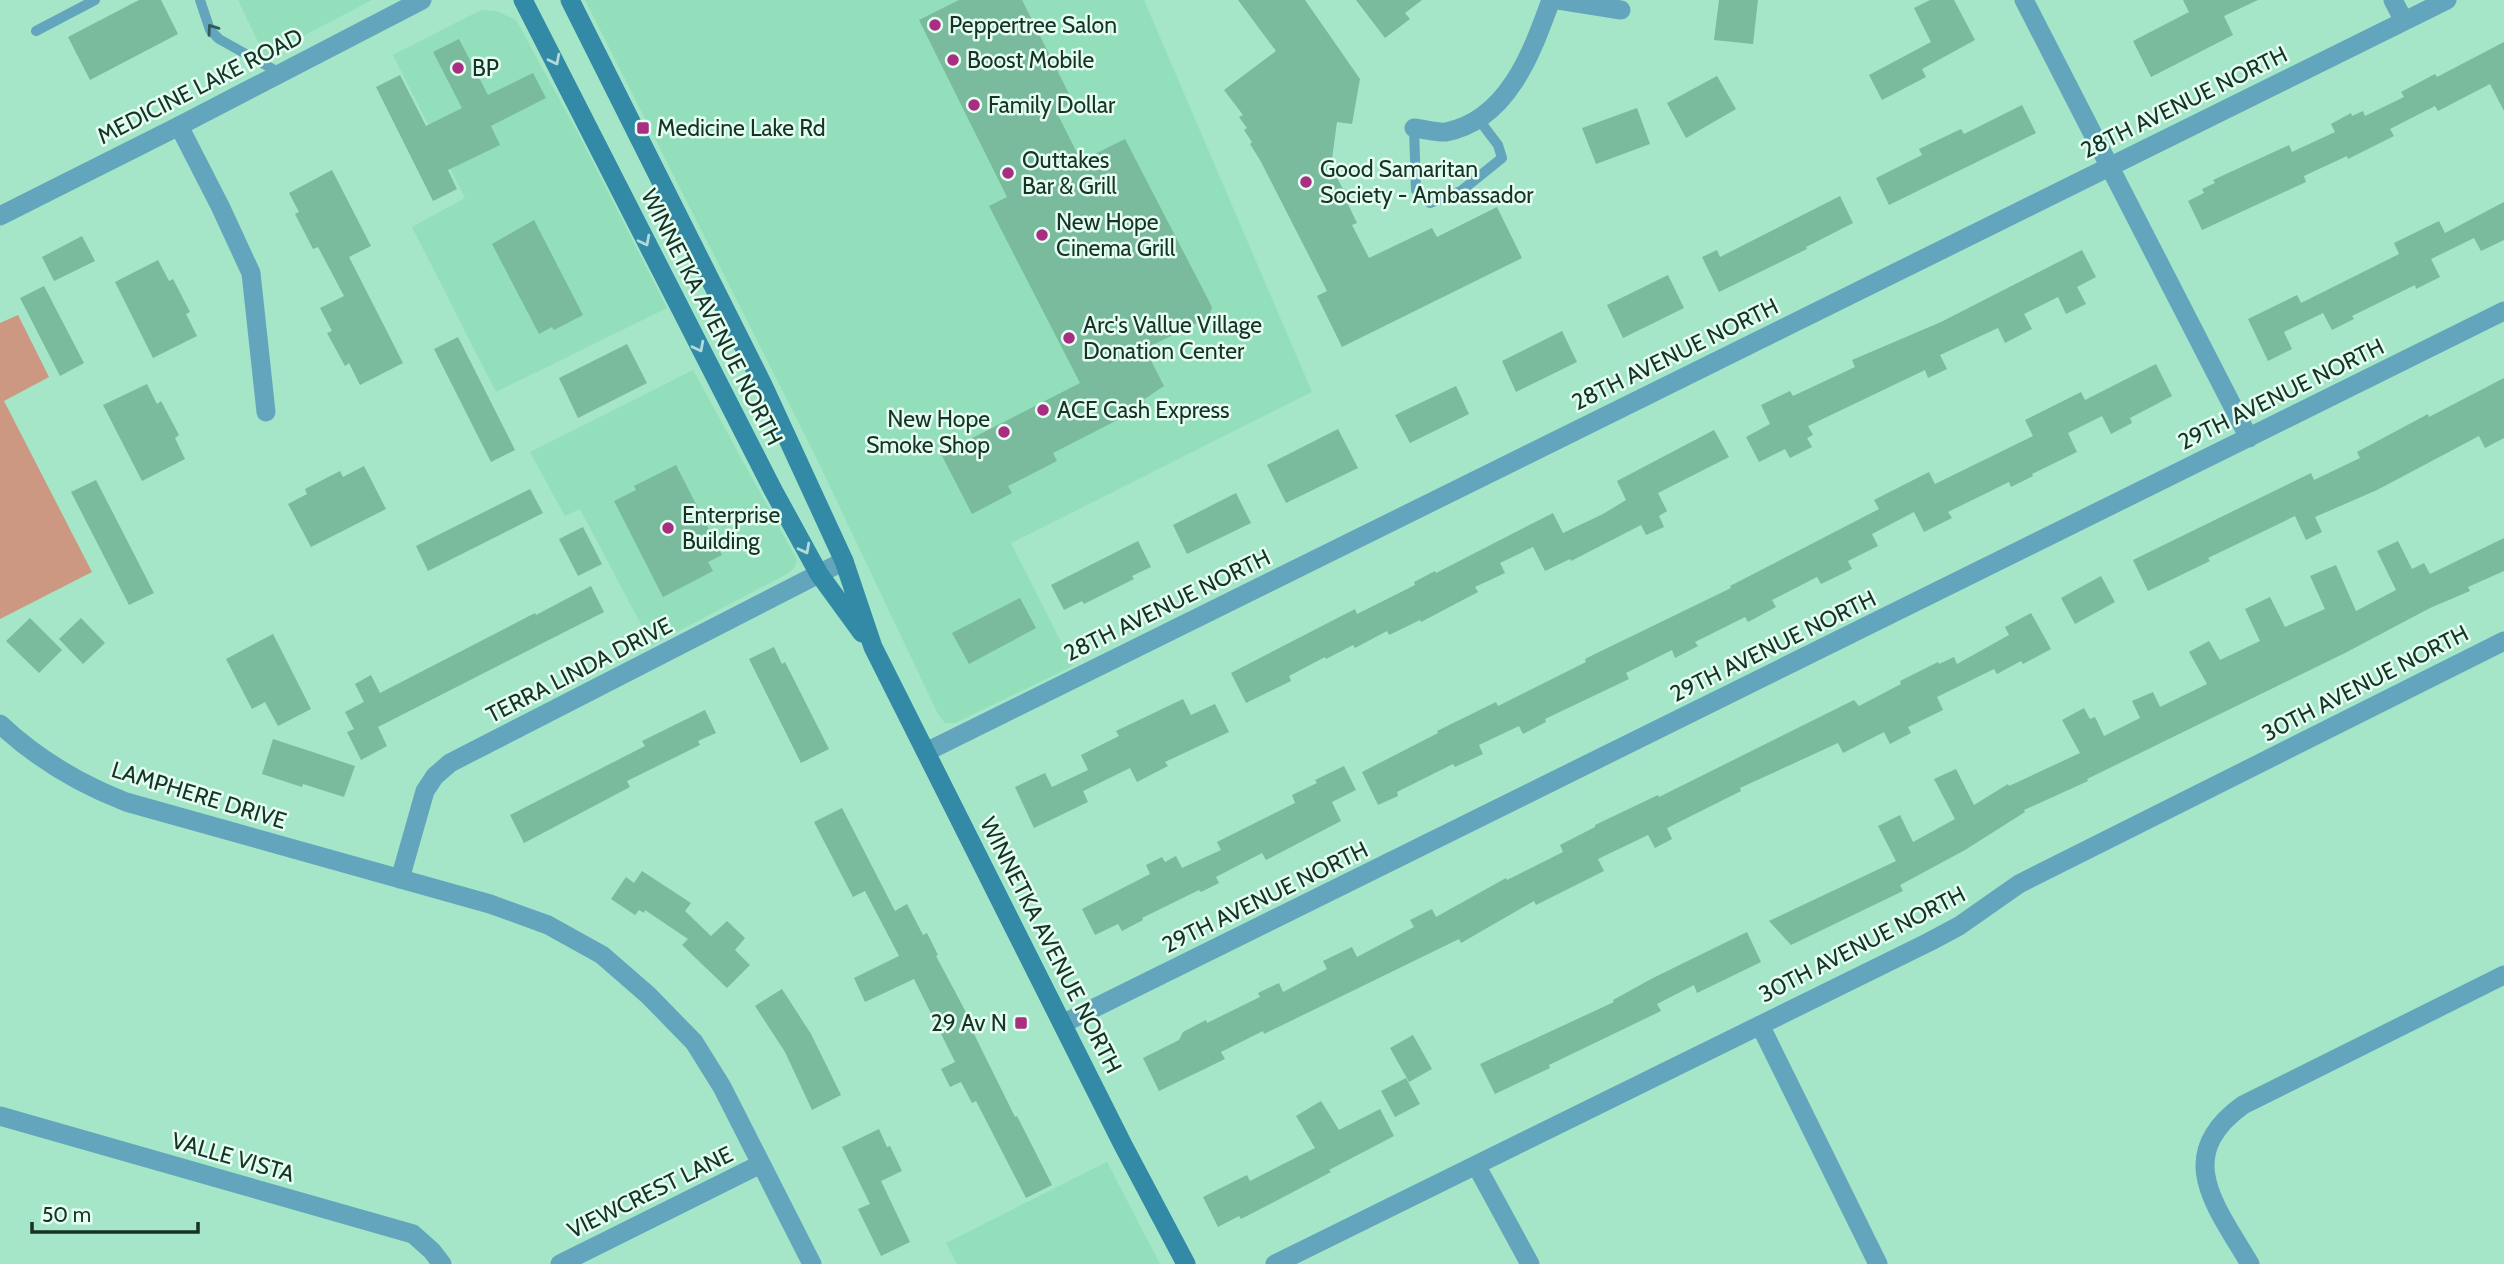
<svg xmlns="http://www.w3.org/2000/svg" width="2504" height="1264" viewBox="0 0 2504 1264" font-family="Cabin,sans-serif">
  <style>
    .built { fill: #93debb }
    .green { fill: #cc9881 }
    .building { fill: #7aba9d }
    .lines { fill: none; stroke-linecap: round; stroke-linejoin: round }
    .service { stroke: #64a5be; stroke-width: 10 }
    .minor { stroke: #64a5be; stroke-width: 19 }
    .tertiary { stroke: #64a5be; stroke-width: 19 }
    .secondary { stroke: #338aa6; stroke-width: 19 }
    .oneway { stroke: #325a5c }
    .oneway2 { stroke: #afdbda }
    .poi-dot { fill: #a92e81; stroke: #e4fef1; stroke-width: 2.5 }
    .labels { text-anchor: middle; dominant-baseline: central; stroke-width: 5; stroke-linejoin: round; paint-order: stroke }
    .poi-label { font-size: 23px; fill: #173227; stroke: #e4fef1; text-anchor: start }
    .street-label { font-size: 23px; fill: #173227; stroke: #e4fef1 }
  </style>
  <rect width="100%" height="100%" fill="#a4e6c7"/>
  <path class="built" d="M238 0H372L265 56Z
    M585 0H1144L1312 392 1011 543 1073 666 955 723H945L938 714 814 453Z
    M481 10 497 11 516 20 580 137 667 308 496 392 412 227 465 198 393 55Z
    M693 370 797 560 794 568 787 574 652 645 580 509 565 516 530 452Z
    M1107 1162 1160 1264H957L946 1243Z"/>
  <path class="green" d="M18 315 49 377 4 401 92 572 0 619V323Z"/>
  <path class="building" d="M139 0H161L178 34 90 80 68 37Z
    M959 0H1022L1073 102 1056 111 1081 161 1125 139 1212 307 1209 317 1145 349 1164 386 1143 400 1145 403 1131 413 1053 453 1057 461 1008 486 1012 493 972 514 941 454 1080 383 989 206 1007 197 919 20Z
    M1238 0H1305L1360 79 1352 124 1337 122 1331 166 1347 197 1345 198 1357 223 1352 225 1369 258 1432 228 1437 237 1497 207 1522 258 1342 347 1317 296 1327 291 1260 160 1250 144 1252 142 1244 130 1247 128 1239 117 1243 115 1224 90 1276 51Z
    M1356 0H1422L1405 13 1410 19 1385 38Z
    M1719 0H1758L1753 44 1714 40Z
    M1930 0H1954L1975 40 1922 69 1926 77 1882 100 1869 75 1931 42 1914 8Z
    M2183 0H2258L2224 16 2233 35 2151 77 2133 41 2189 12Z
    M459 39 488 95 533 73 546 98 491 126 500 145 448 170 457 189 433 201 376 87 400 75 426 126 462 108 433 52Z
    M2504 42V111L2490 84 2438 111 2435 106 2390 129 2394 136 2348 159 2347 156 2304 176 2306 182 2202 230 2188 201 2204 193 2202 189 2215 183 2213 180 2289 145 2292 152 2335 132 2331 124 2351 113 2352 116 2363 111 2365 116 2404 97 2401 92 2435 74 2437 77Z
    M1717 76 1736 109 1686 138 1667 103Z
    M2022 105 2036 133 1889 205 1876 178 1922 155 1919 149 1961 129 1964 134Z
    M1637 108 1650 144 1596 164 1582 128Z
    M332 170 371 246 349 257 403 363 360 385 349 363 345 366 327 333 332 331 320 308 344 296 318 247 313 249 295 214 299 212 289 193Z
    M1840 196 1853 223 1806 247 1807 249 1719 292 1702 257 1717 250 1720 257Z
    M2504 202V240L2481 251 2474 238 2431 259 2440 277 2416 289 2415 285 2352 316 2354 319 2332 330 2323 313 2284 332 2292 349 2268 361 2248 319 2297 295 2301 303 2399 254 2394 243 2439 221 2445 233Z
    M534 220 583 315 554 330 552 327 539 334 492 244Z
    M82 236 95 261 54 281 42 257Z
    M2082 250 2096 277 2077 287 2086 304 2066 314 2058 297 2024 314 2032 329 2005 343 1998 328 1940 355 1947 369 1928 378 1925 370 1808 426 1813 435 1807 438 1812 447 1790 458 1785 449 1759 462 1746 437 1770 424 1761 405 1790 391 1793 396 1855 367 1852 360 1941 322Z
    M158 260 169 281 173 279 190 312 186 314 197 336 153 358 115 282Z
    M1668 275 1684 308 1623 338 1607 305Z
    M44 286 84 363 60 376 20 298Z
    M1562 331 1577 362 1516 392 1502 361Z
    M458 337 515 450 491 462 434 349Z
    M627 344 647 383 578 418 559 378Z
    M2156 364 2172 396 2130 418 2132 423 2111 434 2102 416 2068 433 2077 452 2032 474 2033 476 2011 487 2009 482 1948 512 1952 518 1924 532 1914 512 1872 534 1878 546 1848 561 1852 569 1821 584 1817 577 1772 600 1776 607 1748 622 1745 617 1695 642 1698 646 1675 658 1672 650 1626 673 1629 679 1545 719 1546 722 1523 734 1519 726 1479 745 1483 754 1455 767 1453 764 1397 792 1398 796 1378 805 1362 772 1438 733 1437 731 1496 702 1498 706 1586 662 1585 659 1595 654 1731 588 1730 586 1879 509 1874 500 1929 472 1935 484 2033 436 2025 420 2081 392 2085 400Z
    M2504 378V438L2485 448 2479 436 2377 490 2315 517 2322 532 2306 540 2295 516 2208 558 2210 561 2148 591 2133 560 2311 473 2314 480 2360 458 2357 452 2428 414 2429 417Z
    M147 384 157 404 161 401 179 435 175 438 185 459 142 481 103 405Z
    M1456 386 1469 414 1410 443 1395 415Z
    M1338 429 1358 468 1286 503 1267 465Z
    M1714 430 1729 457 1658 493 1667 511 1659 516 1664 527 1646 535 1641 525 1571 561 1570 559 1545 571 1533 547 1500 563 1505 573 1475 587 1478 592 1421 622 1420 620 1389 635 1387 631 1355 648 1353 645 1326 659 1325 657 1289 676 1291 681 1246 703 1231 673 1355 609 1357 614 1415 585 1414 582 1435 571 1436 573 1553 513 1563 533 1603 514 1626 500 1617 481Z
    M676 465 722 555 708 562 713 571 663 597 614 501 636 490 634 486Z
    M364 466 386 509 311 547 288 504 307 494 305 489 340 471 343 477Z
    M96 480 154 593 129 605 71 492Z
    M530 489 543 513 428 571 416 546Z
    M1236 493 1251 523 1187 554 1173 525Z
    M583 527 602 564 578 576 559 539Z
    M2504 538V571L2468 587 2470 591 2430 608 2345 653 2087 779 2088 781 2024 810 2025 812 1965 850 1900 885 1903 891 1791 945 1769 921 1896 861 1878 826 1900 815 1913 842 1955 819 1934 779 1956 769 1974 805 2008 784 2009 786 2080 753 2062 720 2084 708 2090 719 2095 717 2104 736 2140 718 2132 701 2153 692 2160 707 2207 684 2189 652 2209 641 2220 660 2260 641 2245 609 2270 597 2285 627 2325 609 2310 576 2336 565 2356 611 2396 590 2377 551 2398 541 2412 569 2424 563 2430 574Z
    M1138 541 1151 567 1132 576 1134 579 1084 604 1082 601 1064 610 1051 585Z
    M2101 576 2115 602 2075 624 2061 598Z
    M591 586 604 612 378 727 387 746 361 760 347 732 354 729 345 712 364 702 355 684 371 675 380 693 535 613 536 615Z
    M1020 598 1036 628 969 664 952 633Z
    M2031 613 2051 649 2023 664 2021 661 1997 674 1994 669 1937 697 1943 710 1908 727 1911 733 1890 744 1884 732 1843 753 1838 743 1740 788 1741 791 1667 828 1672 839 1655 848 1648 835 1598 859 1604 871 1536 905 1534 901 1461 943 1459 939 1264 1034 1263 1031 1221 1052 1225 1059 1159 1091 1143 1058 1179 1040 1183 1032 1206 1020 1207 1023 1260 997 1258 993 1279 983 1283 992 1327 969 1323 961 1352 947 1357 957 1414 927 1410 920 1432 909 1436 917 1506 878 1507 880 1563 852 1560 845 1595 827V825L1658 795 1659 797 1854 700 1859 706 1901 684 1900 681 1938 662 1939 664 1954 657 1957 664 2009 635 2005 627Z
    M30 618 62 650 39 673 6 641Z
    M81 618 105 643 83 664 59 639Z
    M273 634 311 709 278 726 265 702 252 709 226 659Z
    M774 647 782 664 785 662 829 749 801 763 749 659Z
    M1183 699 1191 715 1215 704 1229 732 1165 762 1168 766 1137 782 1130 768 1083 791 1088 802 1034 828 1015 787 1045 773 1052 787 1088 770 1081 755 1119 736 1116 731Z
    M705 710 716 733 698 741 700 745 627 781 630 787 524 843 510 815 645 746 642 741Z
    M273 739 355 766 344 797 303 784 302 787 262 774Z
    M1344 766 1356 790 1332 802 1341 821 1266 860 1262 853 1216 877 1219 883 1201 892 1199 890 1142 918 1143 920 1122 931 1118 924 1095 935 1082 909 1150 874 1146 865 1162 857 1165 862 1176 856 1182 868 1221 850 1217 842 1295 803 1292 795 1317 783 1315 780Z
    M842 808 895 911 907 904 923 935 927 933 938 955 936 956 976 1031 973 1032 1015 1117 1017 1116 1052 1185 1026 1198 976 1101 972 1103 961 1082 950 1087 941 1069 955 1062 914 979 865 1002 854 978 899 956 865 891 853 897 814 822Z
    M642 871 691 903 685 911 711 936 727 921 745 938 735 950 750 965 727 988 682 945 688 939 645 910 644 913 639 910 635 915 611 899 626 877 634 883Z
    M1747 932 1761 962 1697 993 1694 985 1657 1004 1661 1011 1549 1065 1550 1068 1495 1094 1480 1064 1614 1002 1613 1000 1653 978Z
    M782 989 811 1034 841 1095 812 1110 785 1052 755 1006Z
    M1413 1035 1432 1069 1409 1082 1390 1048Z
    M1406 1078 1420 1104 1395 1117 1381 1091Z
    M1321 1101 1339 1130 1380 1109 1394 1136 1329 1170 1331 1172 1274 1202 1241 1219 1239 1216 1218 1227 1203 1197 1247 1175 1250 1181 1315 1148 1296 1116Z
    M879 1129 887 1147 890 1146 902 1171 881 1181 910 1242 881 1256 858 1209 870 1204 842 1147Z"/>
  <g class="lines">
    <path class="service" d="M200 0 210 30 219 39 280 73
      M36 31 95 0
      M1414 128 1416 190 1430 203 1461 191 1502 158 1498 145 1479 120"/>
    <path class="minor" d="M1558 0 1621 10
      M2024 0 2249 438
      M2393 0 2404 21
      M179 126 220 206 251 273 266 412
      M1414 128C1424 129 1437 133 1446 132 1508 120 1532 52 1551 0
      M0 724C36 758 80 784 126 802L490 904 548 925 602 955 648 995 694 1042 722 1087 812 1264
      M926 752 2447 0
      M400 879 425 791 435 776 450 763 844 561
      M1064 1023 2504 311
      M1760 1025 1878 1264
      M0 1116 413 1234 432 1251 442 1264
      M1476 1165 1530 1264
      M560 1264 761 1164
      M1275 1264 1929 942 1959 926 2019 884 2504 641
      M2250 1264C2216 1206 2172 1156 2243 1105L2504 975"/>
    <path class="tertiary" d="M0 216 179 126 422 0"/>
    <path class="secondary" d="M523 0 773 490 819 574 862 633
      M570 0 762 383 844 561 873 647 1123 1145 1186 1264"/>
  </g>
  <defs><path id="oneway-chevron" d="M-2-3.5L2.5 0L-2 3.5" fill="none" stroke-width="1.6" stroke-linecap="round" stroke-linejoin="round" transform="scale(1.75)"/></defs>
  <use class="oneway" href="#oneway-chevron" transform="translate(212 29) rotate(-125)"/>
  <g class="oneway2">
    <use href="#oneway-chevron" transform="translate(555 60) rotate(63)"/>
    <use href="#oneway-chevron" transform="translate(645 241) rotate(63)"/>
    <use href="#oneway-chevron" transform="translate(699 347) rotate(63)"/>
    <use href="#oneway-chevron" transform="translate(805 549) rotate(62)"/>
  </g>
  <g class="poi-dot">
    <circle cx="935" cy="25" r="7"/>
    <circle cx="953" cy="60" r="7"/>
    <circle cx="458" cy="68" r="7"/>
    <circle cx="974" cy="105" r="7"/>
    <rect x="636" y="121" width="14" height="14" rx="3.5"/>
    <circle cx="1008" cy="173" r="7"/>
    <circle cx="1306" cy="182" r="7"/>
    <circle cx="1042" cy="235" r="7"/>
    <circle cx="1069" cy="338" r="7"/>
    <circle cx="1043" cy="410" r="7"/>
    <circle cx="1004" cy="432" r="7"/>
    <circle cx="668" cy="528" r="7"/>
    <rect x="1014" y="1016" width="14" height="14" rx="3.5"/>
  </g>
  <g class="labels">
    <g class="poi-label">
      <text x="949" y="25">Peppertree Salon</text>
      <text x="967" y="60">Boost Mobile</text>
      <text x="472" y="68">BP</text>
      <text x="988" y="105">Family Dollar</text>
      <text x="657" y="128">Medicine Lake Rd</text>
      <text x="1022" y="160">Outtakes<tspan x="1022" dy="26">Bar &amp; Grill</tspan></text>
      <text x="1320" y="169">Good Samaritan<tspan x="1320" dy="26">Society - Ambassador</tspan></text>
      <text x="1056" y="222">New Hope<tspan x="1056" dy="26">Cinema Grill</tspan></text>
      <text x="1083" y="325">Arc's Vallue Village<tspan x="1083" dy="26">Donation Center</tspan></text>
      <text x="1057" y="410">ACE Cash Express</text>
      <text x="990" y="419" text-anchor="end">New Hope<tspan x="990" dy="26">Smoke Shop</tspan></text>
      <text x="682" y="515">Enterprise<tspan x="682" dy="26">Building</tspan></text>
      <text x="1007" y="1023" text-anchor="end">29 Av N</text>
    </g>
    <g class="street-label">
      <text transform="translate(200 86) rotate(-27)">MEDICINE LAKE ROAD</text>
      <text transform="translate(2184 102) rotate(-26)">28TH AVENUE NORTH</text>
      <text transform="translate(712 317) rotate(63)">WINNETKA AVENUE NORTH</text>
      <text transform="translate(1675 354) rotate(-26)">28TH AVENUE NORTH</text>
      <text transform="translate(2281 394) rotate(-26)">29TH AVENUE NORTH</text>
      <text transform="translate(1167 605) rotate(-26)">28TH AVENUE NORTH</text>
      <text transform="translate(1773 646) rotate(-26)">29TH AVENUE NORTH</text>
      <text transform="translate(579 670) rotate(-27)">TERRA LINDA DRIVE</text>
      <text transform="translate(2365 683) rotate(-27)">30TH AVENUE NORTH</text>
      <text transform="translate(199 795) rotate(17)">LAMPHERE DRIVE</text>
      <text transform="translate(1265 897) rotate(-26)">29TH AVENUE NORTH</text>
      <text transform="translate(1862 944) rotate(-27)">30TH AVENUE NORTH</text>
      <text transform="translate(1051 945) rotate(63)">WINNETKA AVENUE NORTH</text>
      <text transform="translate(233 1157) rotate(16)">VALLE VISTA</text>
      <text transform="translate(650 1192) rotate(-26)">VIEWCREST LANE</text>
    </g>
  </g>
  <path d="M32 1222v10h166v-10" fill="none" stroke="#173227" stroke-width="3.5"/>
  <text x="42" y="1222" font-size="21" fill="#173227" stroke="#e4fef1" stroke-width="5" paint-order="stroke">50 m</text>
</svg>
